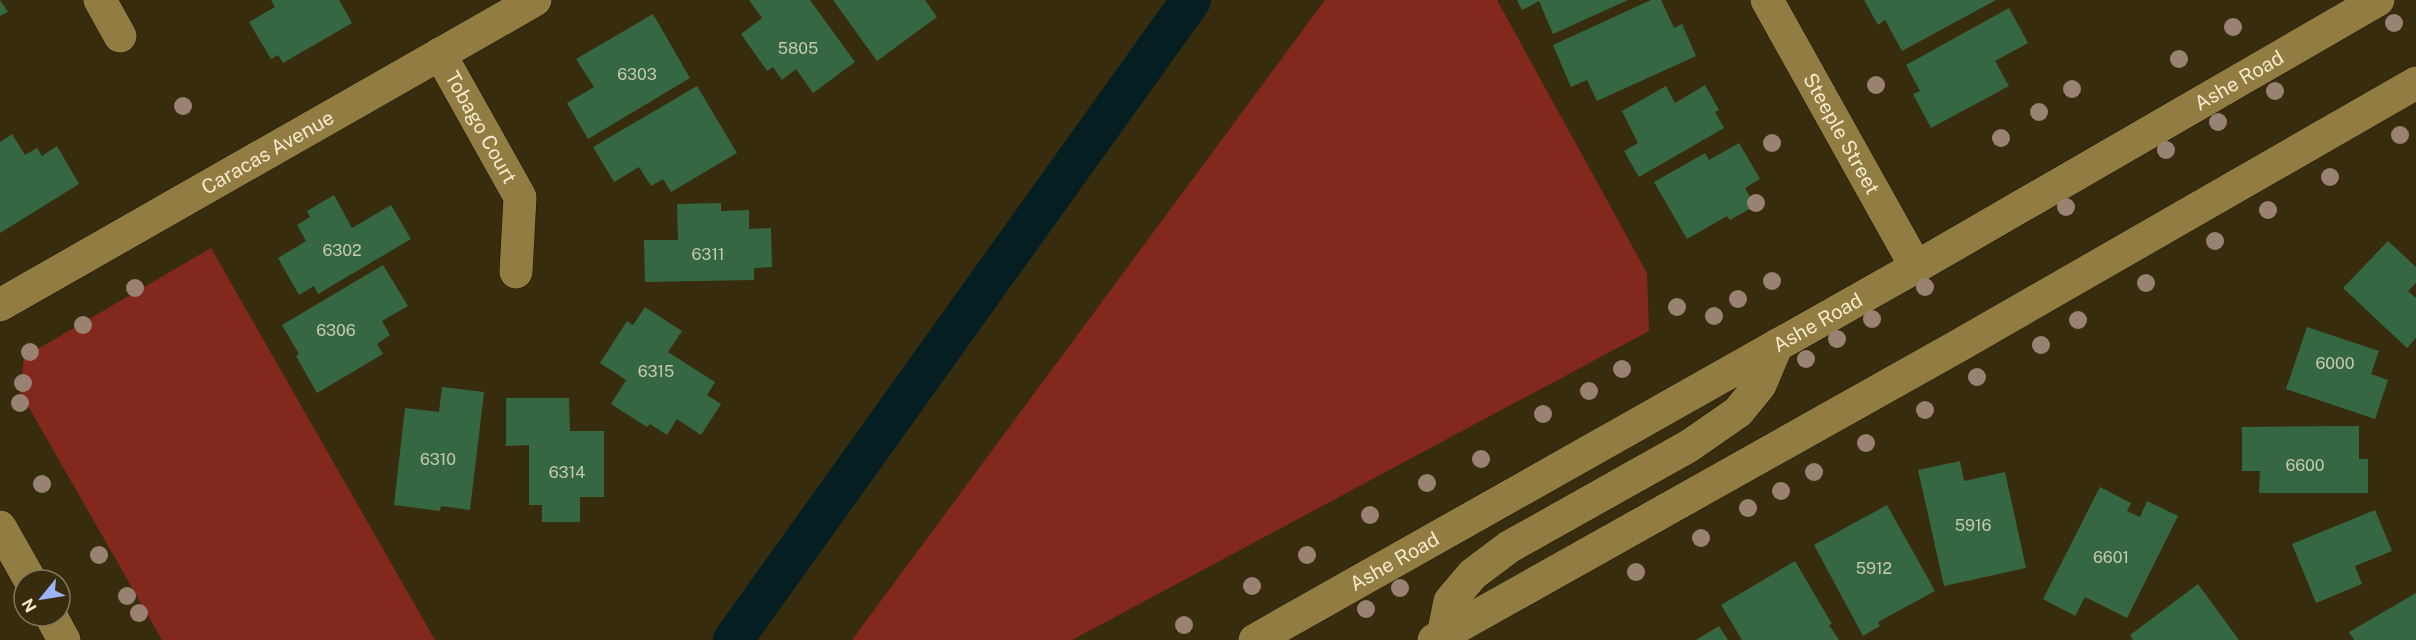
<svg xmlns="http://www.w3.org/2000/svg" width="2416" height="640" viewBox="0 0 2416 640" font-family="'Public Sans',sans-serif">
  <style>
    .green { fill: #83281c }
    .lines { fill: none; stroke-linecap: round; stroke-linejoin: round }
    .canal { stroke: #041e22; stroke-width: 40 }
    .building { fill: #356842 }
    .minor-casing { stroke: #1c1504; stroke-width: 34 }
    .minor { stroke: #917c42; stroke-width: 33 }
    .tree { fill: #998271 }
    .labels { text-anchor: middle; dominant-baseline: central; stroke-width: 4.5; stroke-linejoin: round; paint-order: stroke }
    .number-label { font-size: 16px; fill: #c6caaa }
    .street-label { font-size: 20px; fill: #f6ebcd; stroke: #372c0d }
  </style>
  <rect width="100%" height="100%" fill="#372c0d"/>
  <path class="green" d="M1325 0H1497L1647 273 1649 331 1072 640H852Z
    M211 248 435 640H162L20 392 24 357Z"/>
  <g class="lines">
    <path class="canal" d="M733 640 1191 0"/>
  </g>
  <path class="building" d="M0 0 8 12 0 16Z
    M271 0H339L352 23 283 63 278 55 271 59 249 22 275 7Z
    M749 0H810L855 62 813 93 796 69 782 80 773 67 767 71 741 34 762 18Z
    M833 0H925L937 17 877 61Z
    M1517 0H1628L1553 34 1539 1 1522 10Z
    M1651 0H1661L1674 28 1682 24 1696 56 1597 101 1587 80 1571 87 1553 45Z
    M1864 0H1996L1902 51 1885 20 1878 25Z
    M2009 8 2028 43 1995 61 2009 86 1931 128 1913 94 1920 91 1906 65Z
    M653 14 690 78 588 139 567 103 594 87 576 59Z
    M1705 85 1719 110 1715 112 1724 128 1639 177 1624 151 1638 143 1622 111 1666 86 1675 103Z
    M697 86 737 153 671 192 663 179 651 186 639 167 614 182 593 147Z
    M12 134 25 155 37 148 42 156 57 146 79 184 0 233V142Z
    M1739 143 1760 179 1745 188 1755 206 1730 220 1727 216 1687 239 1654 182 1705 153 1709 160Z
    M334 195 352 228 391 205 411 239 318 294 314 286 299 295 278 258 306 241 297 225 310 217 307 211Z
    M721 203V211L749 210V229L771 228 772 267 754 268V280L645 282 644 240H678L677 204Z
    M2388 241 2416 267V283L2408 291 2416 298V338L2407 348 2343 288Z
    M383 265 408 306 382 321 390 335 377 344 383 354 317 393 296 356 299 354 282 325Z
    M645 307 682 331 668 352 715 382 707 395 721 404 701 435 677 419 667 435 650 424 647 427 611 404 626 380 600 363 627 321 633 325Z
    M2307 327 2379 351 2371 374 2388 380 2375 419 2286 389Z
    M442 387 484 392 470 510 441 506 440 511 394 505 405 408 439 412Z
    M506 398H569L570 431H604V497H580V522H542V505H529V445L506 446Z
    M2359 426V459H2368V493H2259L2260 471H2242V427Z
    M1960 461 1964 481 2005 472 2026 568 1944 586 1918 470Z
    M2100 487 2131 503 2127 511 2140 517 2147 501 2178 516 2127 618 2085 597 2075 616 2043 599Z
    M1887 505 1935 591 1878 622 1880 626 1863 636 1814 545Z
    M2375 510 2392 551 2355 566 2362 584 2316 603 2292 544Z
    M1795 561 1832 624 1829 625 1839 640H1742L1721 605Z
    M2198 584 2239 640H2133L2130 635Z
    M2416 593V640H2354L2349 632Z
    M1719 626 1728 640H1696Z"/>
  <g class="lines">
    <defs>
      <g id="minor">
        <path d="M100 0 120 36"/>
        <path id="s1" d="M1767 0 1916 267"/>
        <path id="s2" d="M440 54 520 197 516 272"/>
        <path id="s3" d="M0 305 535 0"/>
        <path d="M0 527 30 580"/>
        <path d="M51 616 64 640"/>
        <path id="s4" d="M1255 640 1916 267 2378 0"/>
        <path d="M1434 640 1958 346 2416 83"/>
        <path d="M1446 640 1443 635 1450 601 1473 574 1509 547 1689 446 1738 412 1760 385 1777 345"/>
      </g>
    </defs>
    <use href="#minor" class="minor-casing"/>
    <use href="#minor" class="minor"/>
  </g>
  <g class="tree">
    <circle cx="2394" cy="23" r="9"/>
    <circle cx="2233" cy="27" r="9"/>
    <circle cx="2179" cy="59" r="9"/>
    <circle cx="1876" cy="85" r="9"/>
    <circle cx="2072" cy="89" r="9"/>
    <circle cx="2275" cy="91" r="9"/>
    <circle cx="183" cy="106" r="9"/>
    <circle cx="2039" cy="112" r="9"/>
    <circle cx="2218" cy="122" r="9"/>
    <circle cx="2400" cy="135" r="9"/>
    <circle cx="2001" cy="138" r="9"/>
    <circle cx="1772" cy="143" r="9"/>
    <circle cx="2166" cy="150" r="9"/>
    <circle cx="2330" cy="177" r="9"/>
    <circle cx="1756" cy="203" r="9"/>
    <circle cx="2066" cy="207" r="9"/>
    <circle cx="2268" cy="210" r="9"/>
    <circle cx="2215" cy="241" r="9"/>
    <circle cx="1772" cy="281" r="9"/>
    <circle cx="2146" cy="283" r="9"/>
    <circle cx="1925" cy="287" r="9"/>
    <circle cx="135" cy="288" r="9"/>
    <circle cx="1738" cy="299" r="9"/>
    <circle cx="1677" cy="307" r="9"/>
    <circle cx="1714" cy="316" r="9"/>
    <circle cx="1872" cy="319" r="9"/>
    <circle cx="2078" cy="320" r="9"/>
    <circle cx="83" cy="325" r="9"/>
    <circle cx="1837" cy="339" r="9"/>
    <circle cx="2041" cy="345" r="9"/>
    <circle cx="30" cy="352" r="9"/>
    <circle cx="1806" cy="359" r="9"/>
    <circle cx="1622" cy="369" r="9"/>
    <circle cx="1977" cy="377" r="9"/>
    <circle cx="23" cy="383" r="9"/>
    <circle cx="1589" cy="391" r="9"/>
    <circle cx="20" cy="403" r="9"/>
    <circle cx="1925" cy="410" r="9"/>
    <circle cx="1543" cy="414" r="9"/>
    <circle cx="1866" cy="443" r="9"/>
    <circle cx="1481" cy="459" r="9"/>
    <circle cx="1814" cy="472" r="9"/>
    <circle cx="1427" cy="483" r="9"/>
    <circle cx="42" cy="484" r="9"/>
    <circle cx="1781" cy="491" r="9"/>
    <circle cx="1748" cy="508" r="9"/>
    <circle cx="1370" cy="515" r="9"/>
    <circle cx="1701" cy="538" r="9"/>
    <circle cx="99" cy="555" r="9"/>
    <circle cx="1307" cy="555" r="9"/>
    <circle cx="1636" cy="572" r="9"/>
    <circle cx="1252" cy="586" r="9"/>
    <circle cx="1400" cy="588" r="9"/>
    <circle cx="127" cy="596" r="9"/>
    <circle cx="1366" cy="609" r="9"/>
    <circle cx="139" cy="613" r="9"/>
    <circle cx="1184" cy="625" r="9"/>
  </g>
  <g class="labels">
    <g class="number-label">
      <text x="798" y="48">5805</text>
      <text x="637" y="74">6303</text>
      <text x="342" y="250">6302</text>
      <text x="708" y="254">6311</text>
      <text x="336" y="330">6306</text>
      <text x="2335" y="363">6000</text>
      <text x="656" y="371">6315</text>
      <text x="438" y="459">6310</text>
      <text x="2305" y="465">6600</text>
      <text x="567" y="472">6314</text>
      <text x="1973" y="525">5916</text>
      <text x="2111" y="557">6601</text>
      <text x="1874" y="568">5912</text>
    </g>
    <g class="street-label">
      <text stroke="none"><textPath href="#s4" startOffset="1132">Ashe Road</textPath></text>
      <text stroke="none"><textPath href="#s2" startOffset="84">Tobago Court</textPath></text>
      <text stroke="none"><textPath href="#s1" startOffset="153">Steeple Street</textPath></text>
      <text stroke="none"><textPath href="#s3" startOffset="308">Caracas Avenue</textPath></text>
      <text stroke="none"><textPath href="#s4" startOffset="646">Ashe Road</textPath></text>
      <text stroke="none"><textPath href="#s4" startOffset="160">Ashe Road</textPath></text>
    </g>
  </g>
  <g transform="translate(42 598) rotate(240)"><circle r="28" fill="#372c0d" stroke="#83785a" stroke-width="1.5"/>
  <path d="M0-4.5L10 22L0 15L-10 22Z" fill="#9db4fd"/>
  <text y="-9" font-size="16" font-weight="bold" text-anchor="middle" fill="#f6ebcd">N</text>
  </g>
</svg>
